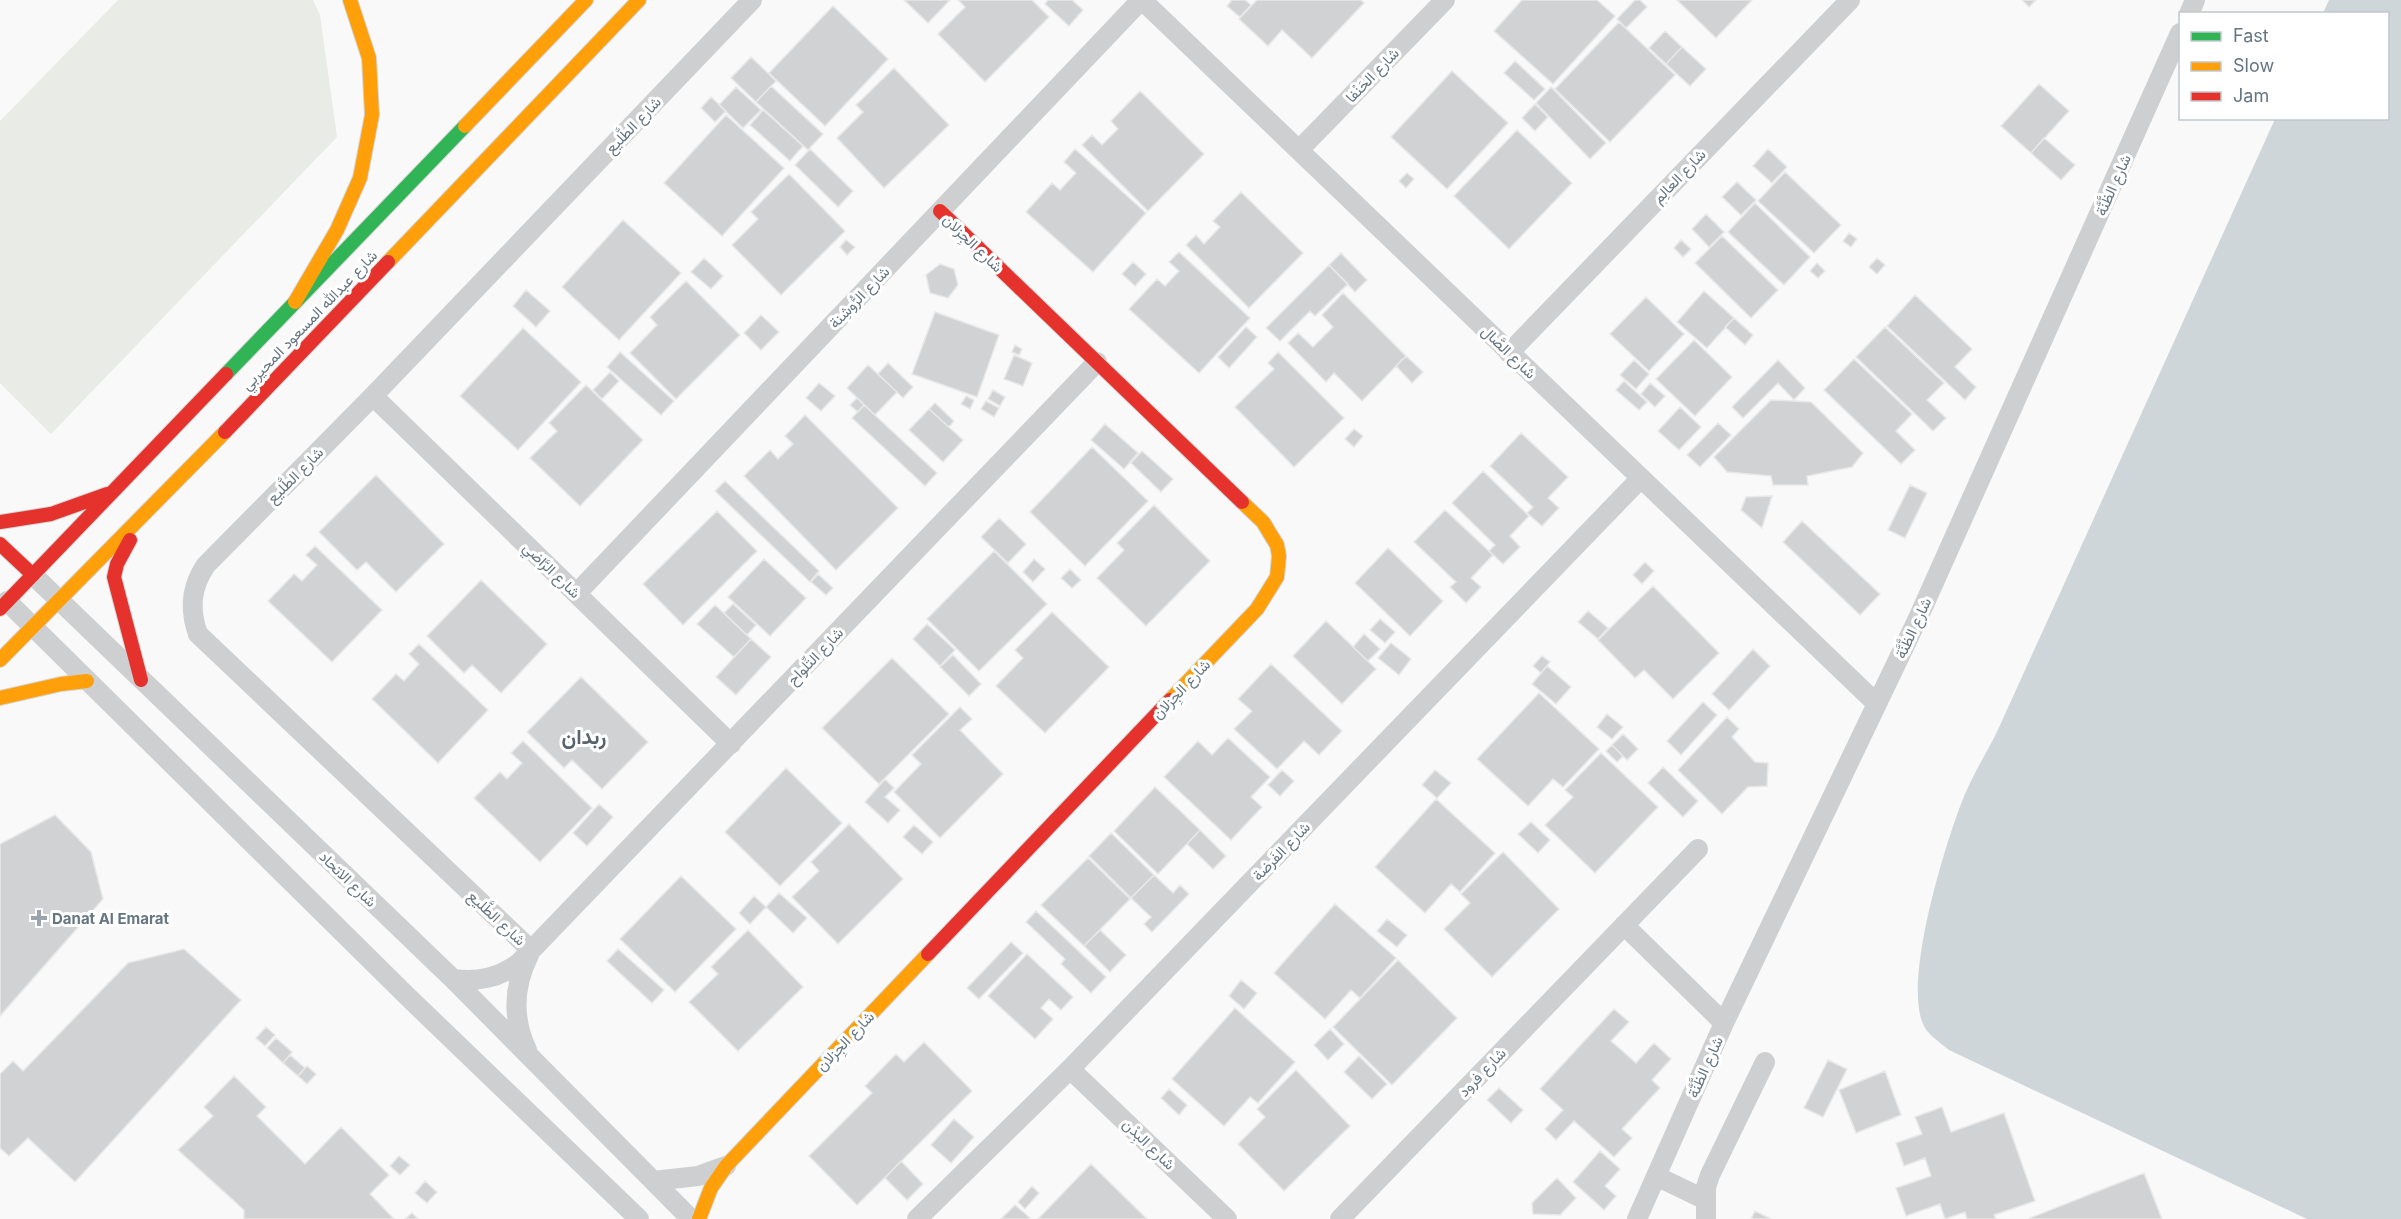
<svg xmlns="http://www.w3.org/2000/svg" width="2401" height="1219" viewBox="0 0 2401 1219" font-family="Inter,Vazirmatn,sans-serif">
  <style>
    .green { fill: #e8ebe6 }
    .water { fill: #ced6d9 }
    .building { fill: #d0d2d3; stroke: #e8e8e8; stroke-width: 1.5 }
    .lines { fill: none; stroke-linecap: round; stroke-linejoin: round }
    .fast-casing { stroke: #d5d6d7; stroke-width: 16 }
    .slow-casing { stroke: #d5d6d7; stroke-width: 16 }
    .jam-casing { stroke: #d5d6d7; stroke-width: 16 }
    .street { stroke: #cecfd0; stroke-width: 20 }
    .fast { stroke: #30b455; stroke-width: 14 }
    .slow { stroke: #ff9f0a; stroke-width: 14 }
    .jam { stroke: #e5322d; stroke-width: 14 }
    .poi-dot { fill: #99a4ac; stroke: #fff; stroke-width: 2 }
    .labels { text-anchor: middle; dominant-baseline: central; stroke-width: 6; stroke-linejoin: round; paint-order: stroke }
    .street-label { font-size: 15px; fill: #657683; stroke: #fff }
    .poi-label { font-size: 15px; font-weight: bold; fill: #657683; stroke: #fff; text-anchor: start }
    .district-label { font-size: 21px; font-weight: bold; fill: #57646e; stroke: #fff }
  </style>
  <rect width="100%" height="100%" fill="#f9f9f9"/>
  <path class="green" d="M118 0H313L320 15 337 137 51 434 0 383V121Z"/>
  <path class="water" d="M2329 0H2401V1219H2307L1949 1050C1942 1044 1930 1036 1925 1028 1901 988 1944 848 1961 804 1970 780 1984 757 1996 734L2275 119 2388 118V14L2323 13Z"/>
  <path class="building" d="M904 0H950L928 23Z
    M958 0H1032L1049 17 985 82 938 34 965 7Z
    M1048 0H1072L1083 10 1069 26 1045 4Z
    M1232 0H1245L1251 5 1240 17 1227 6Z
    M1257 0H1361L1364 3 1312 58 1282 30 1268 46 1239 19Z
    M1522 0H1597L1615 16 1553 84 1494 31Z
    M1635 0H1640L1647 7 1626 28 1617 19Z
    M1677 0H1752L1716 38Z
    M2022 0H2036L2029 7Z
    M833 6 888 59 825 126 769 73Z
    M1619 22 1675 75 1610 142 1555 89Z
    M1665 31 1682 47 1666 64 1649 48Z
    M1682 47 1706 69 1690 86 1666 64Z
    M751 57 776 81 756 102 731 78Z
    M1515 61 1545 89 1534 100 1504 73Z
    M894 68 949 125 884 188 837 138 863 112 856 105Z
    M1452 71 1508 123 1447 189 1391 137Z
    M2039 84 2069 111 2031 153 2001 126Z
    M771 86 823 134 808 150 756 102Z
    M736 87 761 110 743 128 719 105Z
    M1551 87 1606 143 1590 159 1536 103Z
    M1140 91 1204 154 1148 211 1082 145 1092 135 1102 145 1118 129 1111 121Z
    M711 97 726 111 715 122 701 108Z
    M1535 104 1548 117 1535 131 1522 118Z
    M763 110 803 146 790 161 750 125Z
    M726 115 784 168 722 236 664 183Z
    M1517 130 1572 183 1509 249 1454 196Z
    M2044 138 2075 165 2061 180 2031 153Z
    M810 149 853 191 838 207 795 165Z
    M1075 149 1146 213 1093 272 1026 212 1052 183 1060 190 1076 173 1064 162Z
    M1768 149 1787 167 1772 183 1753 166Z
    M1785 172 1841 225 1814 253 1758 201Z
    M1407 173 1414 179 1406 188 1399 181Z
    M789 174 845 231 781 295 732 245 758 219 751 212Z
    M1737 182 1756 200 1741 215 1722 197Z
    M1241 192 1303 253 1249 308 1186 245 1196 235 1204 244 1220 227 1213 221Z
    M1755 203 1810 257 1784 285 1728 232Z
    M1706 214 1724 232 1709 247 1692 229Z
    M623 220 681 273 619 340 562 287Z
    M1849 233 1857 239 1851 247 1843 241Z
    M1722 236 1778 290 1751 318 1695 263Z
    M846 240 855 247 847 255 840 247Z
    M1681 240 1691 249 1683 257 1674 248Z
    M1179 252 1250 318 1199 373 1129 309 1157 279 1165 286 1179 271 1169 262Z
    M1341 253 1367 280 1355 292 1329 265Z
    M704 258 723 276 711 289 691 272Z
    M1877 258 1885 265 1877 274 1869 267Z
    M1133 262 1146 274 1135 286 1122 274Z
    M1817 263 1825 271 1818 278 1810 271Z
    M940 264 954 269 958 285 948 298 930 293 926 275Z
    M1329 265 1348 284 1315 316 1310 311 1280 341 1266 328Z
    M686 281 740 335 676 399 630 353 657 325 650 317Z
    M526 290 550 311 536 327 513 306Z
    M1704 291 1734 318 1707 348 1677 322Z
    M1343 293 1406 356 1362 401 1334 373 1326 382 1288 343 1298 333 1313 347 1333 327 1322 315Z
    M1915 295 1972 349 1955 367 1976 387 1965 400 1887 326Z
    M1646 297 1684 334 1649 371 1610 334Z
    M935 312 999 335 977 397 912 374Z
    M761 315 779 332 761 350 744 333Z
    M1734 318 1753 335 1745 345 1725 327Z
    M1246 327 1257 337 1229 368 1218 357Z
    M1885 327 1944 383 1927 400 1946 418 1933 431 1856 357Z
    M523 328 581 382 518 450 460 396Z
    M1694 340 1732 377 1695 416 1656 379Z
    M1015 345 1022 349 1019 355 1012 352Z
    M620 352 674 401 661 415 607 367Z
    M1278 352 1344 418 1294 467 1235 407 1274 369 1268 363Z
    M1014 355 1032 363 1023 386 1004 379Z
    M1406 356 1423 372 1412 383 1396 366Z
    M1854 359 1912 414 1896 431 1915 450 1901 464 1824 390Z
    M1634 360 1649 374 1636 389 1620 375Z
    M1778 360 1805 388 1794 400 1778 383 1743 418 1732 407Z
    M888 363 913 387 903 398 878 374Z
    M868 365 897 392 875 415 847 388Z
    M610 372 619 381 602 399 593 390Z
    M1624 381 1647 402 1639 410 1616 390Z
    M819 383 835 396 821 411 806 398Z
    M1650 383 1665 396 1655 407 1641 394Z
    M586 385 643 440 580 506 530 458 557 431 549 423Z
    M993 390 1005 397 1000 406 988 399Z
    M966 396 974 400 970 409 961 404Z
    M857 398 864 405 858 412 850 405Z
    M1771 400 1811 402 1863 453 1852 467 1807 476 1808 485H1773L1771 476 1727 472 1714 457Z
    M986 401 999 408 994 417 981 409Z
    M935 403 954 421 949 427 929 409Z
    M864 405 937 473 925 486 852 418Z
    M1680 407 1701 427 1679 450 1658 431Z
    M929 409 963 440 943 462 909 430Z
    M805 415 898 508 836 570 744 476 770 450 778 459 793 444 785 436Z
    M1718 423 1731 435 1700 467 1687 455Z
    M1105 424 1138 453 1124 469 1091 440Z
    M1354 429 1363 436 1354 447 1345 439Z
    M1521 433 1568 477 1548 498 1559 508 1542 526 1527 513 1533 507 1490 466Z
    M1092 447 1148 501 1085 566 1030 512Z
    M1142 451 1173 479 1161 492 1131 463Z
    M1483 471 1529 516 1510 536 1520 547 1503 564 1489 551 1495 545 1452 503Z
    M376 475 444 544 396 592 366 562 357 570 319 532Z
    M725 481 819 571 810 582 715 491Z
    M1910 485 1927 493 1905 538 1888 530Z
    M1772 496 1762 528 1741 510 1746 497Z
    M1154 505 1210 561 1146 626 1097 578 1124 550 1117 543Z
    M1445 510 1493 555 1471 578 1481 587 1466 603 1450 587 1456 582 1414 542Z
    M717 511 757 551 683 625 643 584Z
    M999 518 1026 544 1008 563 981 537Z
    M1802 521 1880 594 1860 615 1783 542Z
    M315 546 382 610 332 662 268 601 294 574 302 581 317 565 306 555Z
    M1388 548 1443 601 1410 636 1355 583Z
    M994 551 1047 604 979 671 927 619Z
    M764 559 806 598 770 636 728 597Z
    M1034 559 1045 569 1033 582 1023 572Z
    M1645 562 1654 571 1642 584 1633 575Z
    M1070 569 1081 580 1072 588 1061 578Z
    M818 574 833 588 826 595 811 582Z
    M481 580 547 644 501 693 472 665 464 673 427 636Z
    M1653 586 1719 653 1673 699 1644 670 1635 678 1598 640Z
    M733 604 756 625 747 635 724 613Z
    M715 605 751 639 734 657 697 624Z
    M1588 611 1608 628 1598 639 1578 622Z
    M1052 612 1109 667 1045 733 996 686 1023 658 1015 650Z
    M1380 619 1395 632 1385 643 1370 630Z
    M1326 621 1376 669 1342 704 1293 656Z
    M927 624 955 650 940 666 913 639Z
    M1364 634 1380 649 1368 661 1353 647Z
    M751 639 771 657 736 695 716 677Z
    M1391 643 1411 659 1399 675 1378 658Z
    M419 644 488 710 438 763 372 699 396 674 404 681 419 664 409 654Z
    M1753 649 1770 666 1729 710 1712 694Z
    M953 655 981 684 969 696 940 667Z
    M1542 656 1550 662 1541 673 1533 666Z
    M892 658 949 714 879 784 822 728Z
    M1271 664 1342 731 1319 755 1304 741 1277 769 1234 729 1252 711 1238 699Z
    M1547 666 1571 687 1556 704 1532 684Z
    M581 677 648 742 602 789 572 760 564 768 527 732Z
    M1539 693 1599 749 1563 787 1553 779 1528 806 1477 759Z
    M1703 702 1717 715 1681 755 1667 741Z
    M960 707 972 719 960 730 1003 774 940 838 894 792 921 764 912 755Z
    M1607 714 1623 727 1612 739 1597 727Z
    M1727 717 1739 729 1732 737 1755 762 1768 763 1767 786 1748 787 1722 814 1678 770Z
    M1623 734 1638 749 1627 760 1612 745Z
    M1228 738 1270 777 1251 797 1262 807 1231 840 1164 777 1198 741 1212 755Z
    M523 741 592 808 540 862 474 798 500 772 507 779 522 763 511 753Z
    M1612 745 1623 756 1617 762 1606 751Z
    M1601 753 1658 807 1595 873 1545 825 1573 797 1565 790Z
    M1663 767 1698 801 1683 817 1648 783Z
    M786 768 842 823 780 886 725 832Z
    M1282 770 1294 781 1280 796 1268 785Z
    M1435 770 1451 783 1437 798 1422 785Z
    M885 779 894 788 885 797 900 810 888 823 865 802Z
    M1155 787 1200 830 1158 874 1114 831Z
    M1436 799 1495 853 1460 892 1451 884 1425 913 1375 867Z
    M599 804 613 817 587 846 573 833Z
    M55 815 91 852 103 899 0 1016V844Z
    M1531 822 1550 840 1538 853 1518 834Z
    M849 824 903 879 838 944 792 897 819 871 811 862Z
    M914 825 933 842 922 854 903 837Z
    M1200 830 1226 856 1213 869 1187 844Z
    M1111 833 1154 875 1131 898 1089 856Z
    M1503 852 1559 909 1492 977 1444 929 1470 903 1461 894Z
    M1088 858 1130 899 1084 946 1041 905Z
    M1154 875 1173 893 1180 885 1189 894 1152 932 1144 924 1151 917 1131 898Z
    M681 876 736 929 675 992 620 939Z
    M779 893 807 918 793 933 766 907Z
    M754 896 766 907 750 924 739 913Z
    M1335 904 1396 958 1360 998 1351 990 1325 1019 1274 973Z
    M1036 911 1106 977 1091 993 1061 964 1065 959 1026 922Z
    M1387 919 1407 935 1397 947 1377 931Z
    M748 930 803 987 738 1051 689 1002 718 974 711 967Z
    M1100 930 1126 955 1110 972 1084 946Z
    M1011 942 1023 953 979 999 967 988Z
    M184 949 241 1000 75 1182 28 1138 9 1156 0 1148V1074L13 1061 23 1071 128 963Z
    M618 949 664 990 652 1003 607 961Z
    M1027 954 1073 997 1061 1010 1049 999 1041 1008 1053 1019 1035 1039 988 996Z
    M1398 960 1457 1018 1392 1085 1333 1027Z
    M1241 980 1257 993 1244 1009 1229 996Z
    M1235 1008 1295 1062 1258 1103 1250 1097 1224 1126 1172 1079Z
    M1614 1009 1629 1022 1611 1041 1636 1063 1654 1043 1671 1059 1652 1080 1660 1088 1622 1129 1632 1138 1614 1157 1574 1121 1556 1140 1545 1129 1563 1110 1540 1089Z
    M266 1027 275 1035 265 1046 256 1038Z
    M1330 1029 1344 1044 1328 1060 1314 1045Z
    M276 1038 292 1052 283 1063 267 1048Z
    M924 1042 972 1091 857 1205 809 1156 872 1093 865 1086 896 1054 904 1062Z
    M290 1055 305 1068 298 1076 283 1063Z
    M1359 1056 1387 1084 1372 1099 1344 1072Z
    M1828 1060 1847 1069 1823 1117 1804 1108Z
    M307 1066 316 1074 307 1084 298 1076Z
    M1296 1070 1350 1126 1284 1191 1238 1144 1265 1117 1257 1109Z
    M1885 1071 1901 1115 1856 1133 1839 1090Z
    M234 1076 266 1107 257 1116 305 1164 341 1127 389 1175 370 1194 394 1219H244V1210L178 1150 213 1116 204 1107Z
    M1499 1088 1523 1110 1511 1123 1487 1100Z
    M1169 1089 1187 1105 1179 1115 1161 1098Z
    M1942 1107 1951 1132 2004 1113 2035 1201 1994 1215 1996 1219H1967L1965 1212 1945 1219 1940 1204 1906 1216 1896 1188 1931 1176 1925 1158 1904 1166 1896 1143 1922 1134 1915 1117Z
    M954 1119 974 1137 951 1163 931 1145Z
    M1600 1151 1620 1169 1605 1186 1616 1196 1604 1210 1573 1182Z
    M399 1156 410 1165 400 1175 390 1166Z
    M901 1161 923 1184 907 1200 885 1178Z
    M1091 1164 1147 1219H1038Z
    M2144 1173 2162 1219H2030V1218Z
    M1557 1178 1576 1198 1560 1215 1533 1214 1532 1203Z
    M425 1181 437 1192 427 1203 415 1193Z
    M1032 1186 1039 1193 1025 1209 1018 1202Z
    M1015 1205 1030 1218 1029 1219H1001Z
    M1755 1211 1771 1219H1751Z
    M412 1213 418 1219H405Z"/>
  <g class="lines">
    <defs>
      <path id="fast" d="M226 374 465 126"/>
      <path id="slow" d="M465 126 586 0
        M388 262 639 0
        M295 302 337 230 360 178 372 115 369 58 350 0
        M0 660 225 432
        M0 698 61 684 87 681
        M1170 700 1257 609 1277 577 1279 556 1277 545 1263 522 1242 502
        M699 1219 711 1188 726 1166 928 954"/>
      <path id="jam" d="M940 211 1242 502
        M225 432 388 262
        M0 522 51 514 107 494
        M130 540 117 564 114 577 141 680
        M0 544 33 575
        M0 609 226 374
        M928 954 1170 700"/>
    </defs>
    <use href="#fast" class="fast-casing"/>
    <use href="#slow" class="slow-casing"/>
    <use href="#jam" class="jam-casing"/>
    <path class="street" d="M1142 0 1877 704
      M2189 14 2195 0
      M1299 150 1445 0
      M1509 353 1850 0
      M373 396 731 744
      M33 575 453 979 691 1219
      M577 593 1141 0
      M7 601 408 997 639 1219
      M1624 925 1724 1023
      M531 950 198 634C189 609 191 587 206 565L373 396 752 0
      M453 979C479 982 498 978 519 963L1097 362
      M527 1050C512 1018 513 987 529 955
      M1070 1069 1227 1219
      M1656 1176 1706 1200
      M653 1181 698 1176 726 1166
      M917 1219 1070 1069 1641 478
      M1340 1219 1698 849
      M1637 1219 1724 1023 1919 616 2180 33
      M1706 1219V1187L1710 1175 1765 1062"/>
    <use href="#fast" class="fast"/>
    <use href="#slow" class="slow"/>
    <use href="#jam" class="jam"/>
  </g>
  <path class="poi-dot" d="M36 909h6v6h6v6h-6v6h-6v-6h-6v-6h6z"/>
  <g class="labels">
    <g class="street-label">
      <text transform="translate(1372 75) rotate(-46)">شارع الحَنْفا</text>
      <text transform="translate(633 125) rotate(-46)">شارع الطَّليع</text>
      <text transform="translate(1679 176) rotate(-46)">شارع العالِم</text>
      <text transform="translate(2113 185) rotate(-66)">شارع الظَّنَّة</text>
      <text transform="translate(973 243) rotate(44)">شارع الجِزلان</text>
      <text transform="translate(859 297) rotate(-46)">شارع الرُّوشِنة</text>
      <text transform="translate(309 320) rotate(-46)">شارع عبدالله المسعود المحيربي</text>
      <text transform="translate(1509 352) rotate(44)">شارع الصَّال</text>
      <text transform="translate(295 475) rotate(-45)">شارع الطَّليع</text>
      <text transform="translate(552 570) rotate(44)">شارع الرَّاضي</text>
      <text transform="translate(1913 628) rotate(-65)">شارع الظَّنَّة</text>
      <text transform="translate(815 656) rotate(-46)">شارع التِّلواح</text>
      <text transform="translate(1181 689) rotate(-46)">شارع الجِزلان</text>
      <text transform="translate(1281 851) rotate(-46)">شارع الفَرضة</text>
      <text transform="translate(348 879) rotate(44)">شارع الاتحاد</text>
      <text transform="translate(497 918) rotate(43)">شارع الطَّليع</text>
      <text transform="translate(845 1041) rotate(-46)">شارع الجِزلان</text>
      <text transform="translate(1705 1067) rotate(-66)">شارع الظَّنَّة</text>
      <text transform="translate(1482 1072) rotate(-46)">شارع فرود</text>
      <text transform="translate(1149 1144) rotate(44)">شارع البِدْن</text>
    </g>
    <g class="poi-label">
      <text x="52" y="918">Danat Al Emarat</text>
    </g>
    <g class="district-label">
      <text x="584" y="736">ربدان</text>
    </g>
  </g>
  <rect x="2179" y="12" width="210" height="108" fill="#ffffff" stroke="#c1c8cd" stroke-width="1.5"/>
  <rect x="2191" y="32" width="30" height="9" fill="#30b455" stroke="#c1c8cd" stroke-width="1.5"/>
  <text x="2233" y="42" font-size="18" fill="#657683">Fast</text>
  <rect x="2191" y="62" width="30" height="9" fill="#ff9f0a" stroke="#c1c8cd" stroke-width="1.5"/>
  <text x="2233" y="72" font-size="18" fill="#657683">Slow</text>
  <rect x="2191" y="92" width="30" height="9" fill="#e5322d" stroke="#c1c8cd" stroke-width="1.5"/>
  <text x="2233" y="102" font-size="18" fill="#657683">Jam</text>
</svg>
